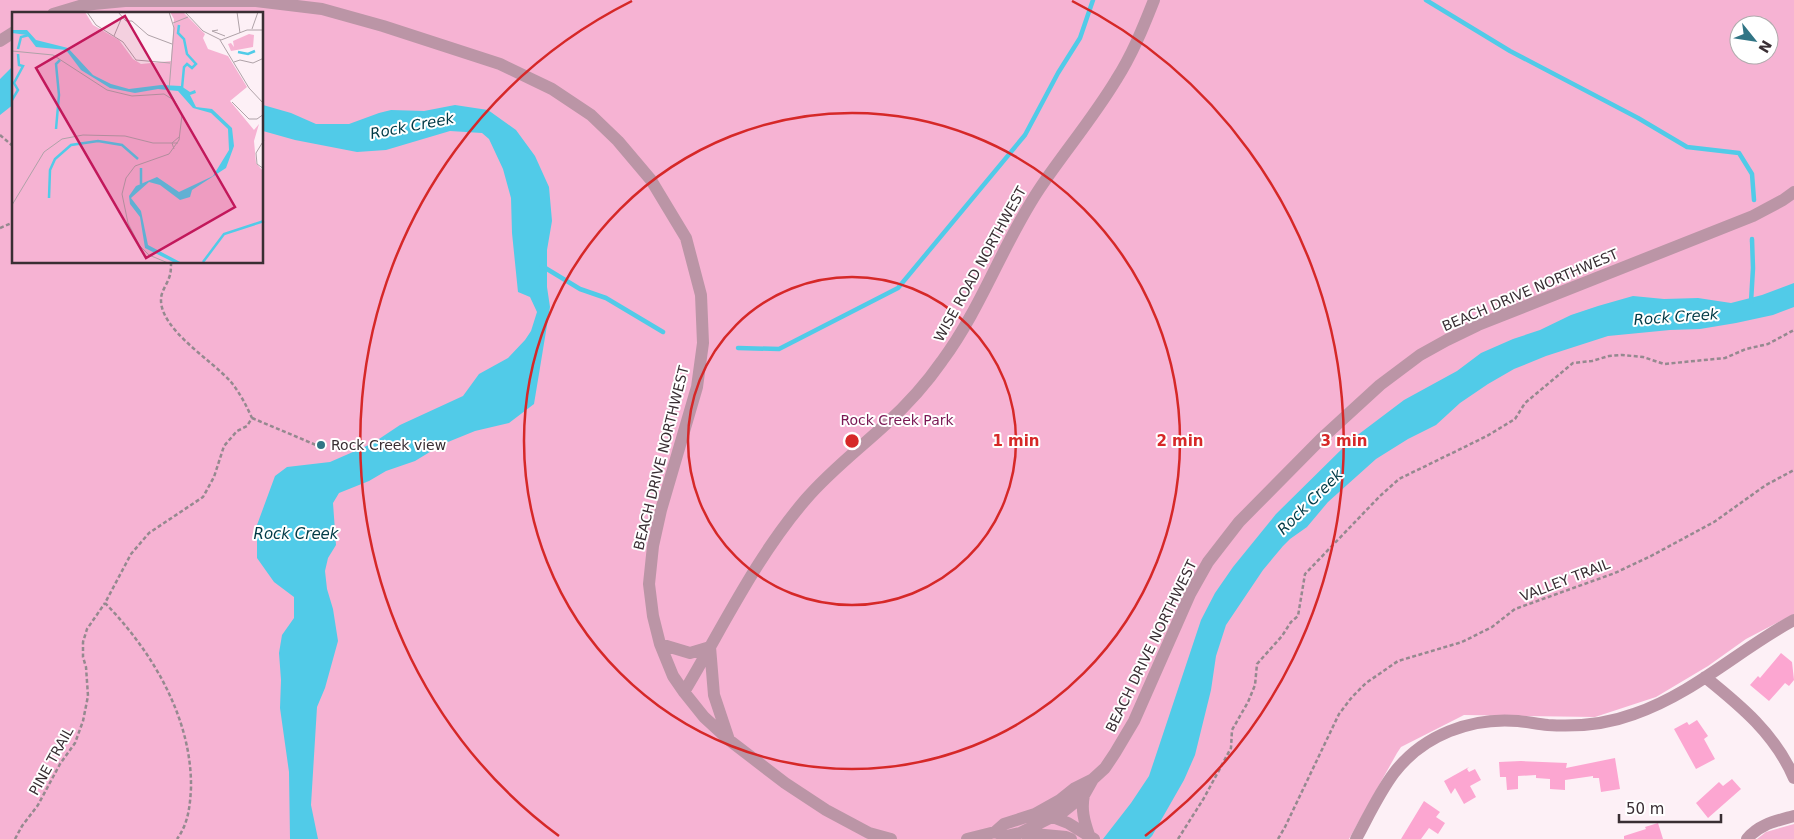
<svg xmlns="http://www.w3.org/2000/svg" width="1794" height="839" viewBox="0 0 1794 839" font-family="'DejaVu Sans',sans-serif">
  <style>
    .green { fill: #f6b3d3; fill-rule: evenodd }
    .water { fill: #51cbe8 }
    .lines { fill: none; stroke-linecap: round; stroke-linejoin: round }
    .stream { stroke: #51cbe8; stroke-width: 4.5 }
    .building { fill: #fca6d1 }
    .path { stroke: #95898f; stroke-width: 2.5; stroke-dasharray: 4 2.5; stroke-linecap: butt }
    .minor { stroke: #bb95a6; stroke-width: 12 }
    .ring { fill: none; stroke: #d62828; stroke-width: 2.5 }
    .poi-dot { fill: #317585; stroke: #fff; stroke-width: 2 }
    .labels { text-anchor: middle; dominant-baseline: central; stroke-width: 4; stroke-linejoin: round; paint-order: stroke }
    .street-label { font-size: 14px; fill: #392e33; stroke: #fff }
    .park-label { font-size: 14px; fill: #7a1854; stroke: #fff }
    .poi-label { font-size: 14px; fill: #392e33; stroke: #fff; text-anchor: start }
    .water-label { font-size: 15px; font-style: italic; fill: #003a46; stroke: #fff }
    .inset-river { fill: none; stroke: #51cbe8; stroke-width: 2.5 }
    .inset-road { fill: none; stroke: #afa2a8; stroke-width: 1 }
    .view { fill: #c2185b; fill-opacity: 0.15; stroke: #c2185b; stroke-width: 2.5 }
    .inset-edge { fill: none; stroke: #392e33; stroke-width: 2.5 }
    .centre { fill: #d62828; stroke: #fff; stroke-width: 2.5 }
    .ring-label { font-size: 15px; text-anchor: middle; font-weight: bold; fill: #d62828; stroke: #fff; stroke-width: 4; stroke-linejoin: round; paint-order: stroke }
  </style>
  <rect width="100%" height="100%" fill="#fdf0f6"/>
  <path class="green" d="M0 0H1794V614L1746 639 1708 666 1656 697 1595 717 1464 715 1401 747 1397 753 1349 839H0ZM14 14H262V262H14ZM1739 25H1769V55H1739Z
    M1794 824V839H1757L1766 832Z"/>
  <path class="water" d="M14 65V104L0 115V79Z
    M263 105 291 113 316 124H349L379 113 391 110 424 111 455 105 488 110 516 130 535 156 549 187 552 221 547 250V287L550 307 534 404 509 423 475 431 443 444 415 461 386 471 369 481 339 493 333 503 336 545 328 558 325 571 327 589 333 609 338 641 325 688 317 707 311 805 318 839H290L289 772 280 708 281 680 279 653 282 635 294 618V597L274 582 257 558V525L275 476 287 467 330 462 362 448 373 443 400 425 463 396 479 374 508 358 525 340 531 331 537 312 530 297 518 292 512 233 511 198 503 169 489 139 482 133 450 131 386 150 357 152 295 140 263 131Z
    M1794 283V307L1773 315 1736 323 1700 329 1670 330 1608 336 1546 356 1514 369 1488 384 1460 403 1436 425 1408 439 1376 459 1328 502 1307 527 1290 539 1283 546 1263 570 1226 625 1216 656 1211 690 1195 755 1184 780 1152 836 1149 839H1103L1131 803 1149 776 1201 620 1215 593 1233 567 1276 514 1351 440 1404 400 1457 371 1481 353 1513 339 1540 330 1571 315 1598 306 1633 296 1664 299 1698 298 1731 303 1762 295Z"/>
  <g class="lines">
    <path class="stream" d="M1426 0 1510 51 1638 118 1687 147 1739 153 1752 174 1754 200
      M542 266 580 289 606 298 663 332
      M1751 302 1753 268 1752 239V242
      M738 348 779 349 898 288 1025 135 1058 73 1080 38 1093 0"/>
  </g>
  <path class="building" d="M1781 653 1792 662 1794 680 1789 686 1785 683 1769 701 1750 685 1758 676 1760 678Z
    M1697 720 1708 736 1704 739 1715 759 1696 769 1674 729 1687 722 1689 725Z
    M1615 758 1620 789 1601 792 1599 778H1593V776L1565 780V790L1550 789V779L1536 778V775L1518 776V789L1507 790 1506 777H1500L1499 762 1521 761 1567 763 1566 768Z
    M1469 767 1467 769 1469 772 1475 769 1481 780 1470 786 1476 797 1464 804 1455 788 1451 794 1444 781Z
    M1732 779 1741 789 1708 818 1696 803 1719 782 1723 786Z
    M1424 801 1440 812 1436 817 1445 823 1438 834 1429 828 1421 839H1401Z
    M1658 823 1663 839H1624V836L1646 829 1645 827Z"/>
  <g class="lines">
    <path class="path" d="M0 135 14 147
      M0 228 14 222
      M171 262C171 268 171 273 169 278 167 284 161 292 161 299 160 330 212 360 231 382 240 393 246 405 252 418L247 426 237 431 224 446 214 477 203 497 149 533 131 554 105 603C153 652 192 719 191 788 190 807 188 824 177 839
      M252 418 316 445
      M15 839 22 826 38 805 60 764 75 743 83 721 88 696 86 667 83 657V642L87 629 105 603
      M1178 839 1204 798 1231 748 1232 730 1248 702 1255 685 1257 664 1282 636 1291 622 1298 616 1305 574 1380 496 1399 479 1487 436 1515 419 1525 403 1573 363 1592 361 1609 356 1622 355 1643 357 1664 364 1725 358 1746 349 1768 344 1794 330
      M1278 839 1285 827 1339 714 1352 697 1366 683 1398 661 1462 642 1492 627 1515 609 1615 573 1651 556 1714 522 1766 485 1794 470"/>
    <path class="minor" d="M53 14 83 5 125 1H256L322 9 383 26 500 64 552 89 591 115 618 141 651 180 686 238 701 295 703 343 697 387 661 510 653 546 649 584 653 616 660 644 673 676 684 692 704 717 729 740 785 783 826 810 869 833 891 839
      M0 41 14 32
      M660 644 690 653 710 647 714 695 729 740
      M1705 677C1741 706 1775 734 1794 778
      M684 692C723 627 756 557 806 499 830 471 859 449 886 424 907 405 926 384 942 361 982 307 1003 243 1040 188 1065 151 1093 118 1116 80 1132 55 1143 28 1154 0
      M1084 795C1081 809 1084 821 1089 835
      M1050 816 1068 823 1094 839
      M995 832 1004 824 1035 814 1060 800 1075 788 1093 779
      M1023 833 1066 837 1071 839
      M967 839 995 832 1006 836 1020 833 1064 811 1084 795 1093 779 1105 768 1115 753 1134 721 1190 594 1208 562 1239 522 1321 439 1380 385 1420 355 1447 340 1478 325 1753 216 1783 200 1794 192
      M1356 839C1368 817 1379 793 1394 773 1423 735 1471 717 1518 721 1528 722 1538 724 1548 725 1577 727 1607 724 1634 714 1693 694 1740 649 1794 620
      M1747 839C1759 824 1776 821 1794 816"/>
  </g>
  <g class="ring">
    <circle cx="852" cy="441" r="164"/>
    <circle cx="852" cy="441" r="328"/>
    <path d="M559 836A492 492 0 0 1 632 1M1072 1A492 492 0 0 1 1145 836"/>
  </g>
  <circle class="poi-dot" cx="321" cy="445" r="5"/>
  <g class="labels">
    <g class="street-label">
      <text transform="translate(980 264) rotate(-61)">WISE ROAD NORTHWEST</text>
      <text transform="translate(1530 290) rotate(-23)">BEACH DRIVE NORTHWEST</text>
      <text transform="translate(661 458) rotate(-76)">BEACH DRIVE NORTHWEST</text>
      <text transform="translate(1565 580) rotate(-21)">VALLEY TRAIL</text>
      <text transform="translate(1151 646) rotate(-64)">BEACH DRIVE NORTHWEST</text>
      <text transform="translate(51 761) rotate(-61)">PINE TRAIL</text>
    </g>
    <g class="park-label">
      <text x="897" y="420">Rock Creek Park</text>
    </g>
    <g class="poi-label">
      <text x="331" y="445">Rock Creek view</text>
    </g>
    <g class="water-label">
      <text transform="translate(412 126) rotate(-11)">Rock Creek</text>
      <text transform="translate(1676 317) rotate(-4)">Rock Creek</text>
      <text transform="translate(1310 502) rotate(-45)">Rock Creek</text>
      <text x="296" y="534">Rock Creek</text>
    </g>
  </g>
  <g transform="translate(12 12)">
    <rect width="251" height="251" fill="#fdf0f6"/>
    <path d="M0 0H73L81 13 107 28 121 47 129 52 159 49 162 7 158 0H171L193 22 191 26 196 37 216 44 235 75 218 89 242 118 247 112 242 129 244 151 251 159V251H0ZM237 22 242 23 241 35 219 39 216 32 219 31 222 35 221 29Z" fill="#f6b3d3"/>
    <path d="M0 18H15L24 28 56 36 81 63 99 72 117 77 149 73 169 74 178 80 183 78 184 81 178 83 184 95 200 97 220 116 222 134 214 156 180 178 178 185 168 188 148 173 137 170 119 186 129 199 136 233 170 251H163L133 236 128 205 118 192 117 184 124 174 145 165 167 180 201 164 217 138 216 117 199 101 181 96 166 79 146 77 123 81 98 76 69 58 54 38 24 35 15 23 0 21Z" fill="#51cbe8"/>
    <path class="inset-river" d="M167 13 166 21 172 27 175 42 184 52 180 56 175 52 172 55 170 76M6 37 9 25 17 23M226 40 236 42 243 39M0 88 6 78 2 71 11 54 7 53 6 42M44 117 47 83 44 52 48 48M129 156V172M37 186 38 158 43 147 59 133 86 129 110 133 126 147M191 250 212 222 252 209"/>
    <path class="inset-road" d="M75 0 84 13 111 30 124 48 158 51M106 0 114 9H120M173 0 191 19 209 28 235 18H252M225 0 228 21M120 9 136 23 160 32M161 11 176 5M240 17 246 0M206 18 200 19 213 24M102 24 110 5M208 28 237 76 252 92M0 39 41 43 95 78 120 84 152 82 160 87M222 50 228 48 241 51 252 46M220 90 237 107H245L252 102M252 128 244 141 245 152 252 157M162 137 160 131 167 125M0 193 32 140 50 127 71 123 113 124 141 131H166M156 251 137 243 127 233 116 211 110 182 114 166 123 154 157 142 167 128 170 103 157 78 162 16 157 0"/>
    <path class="view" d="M113 4 223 195 134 246 24 56Z"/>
    <rect width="251" height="251" class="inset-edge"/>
  </g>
  <circle cx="852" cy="441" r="8" class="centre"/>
  <g class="ring-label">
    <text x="1016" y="446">1 min</text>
    <text x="1180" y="446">2 min</text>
    <text x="1344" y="446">3 min</text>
  </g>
  <g transform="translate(1754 40) rotate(120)"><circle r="24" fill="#ffffff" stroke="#b0abad"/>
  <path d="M0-4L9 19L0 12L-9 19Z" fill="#317585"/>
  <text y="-8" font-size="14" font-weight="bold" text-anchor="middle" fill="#392e33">N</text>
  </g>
  <path d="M1619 814v8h102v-8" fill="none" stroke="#392e33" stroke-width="2.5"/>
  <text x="1626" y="814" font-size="15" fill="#392e33" stroke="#ffffff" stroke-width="4" paint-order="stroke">50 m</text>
</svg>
